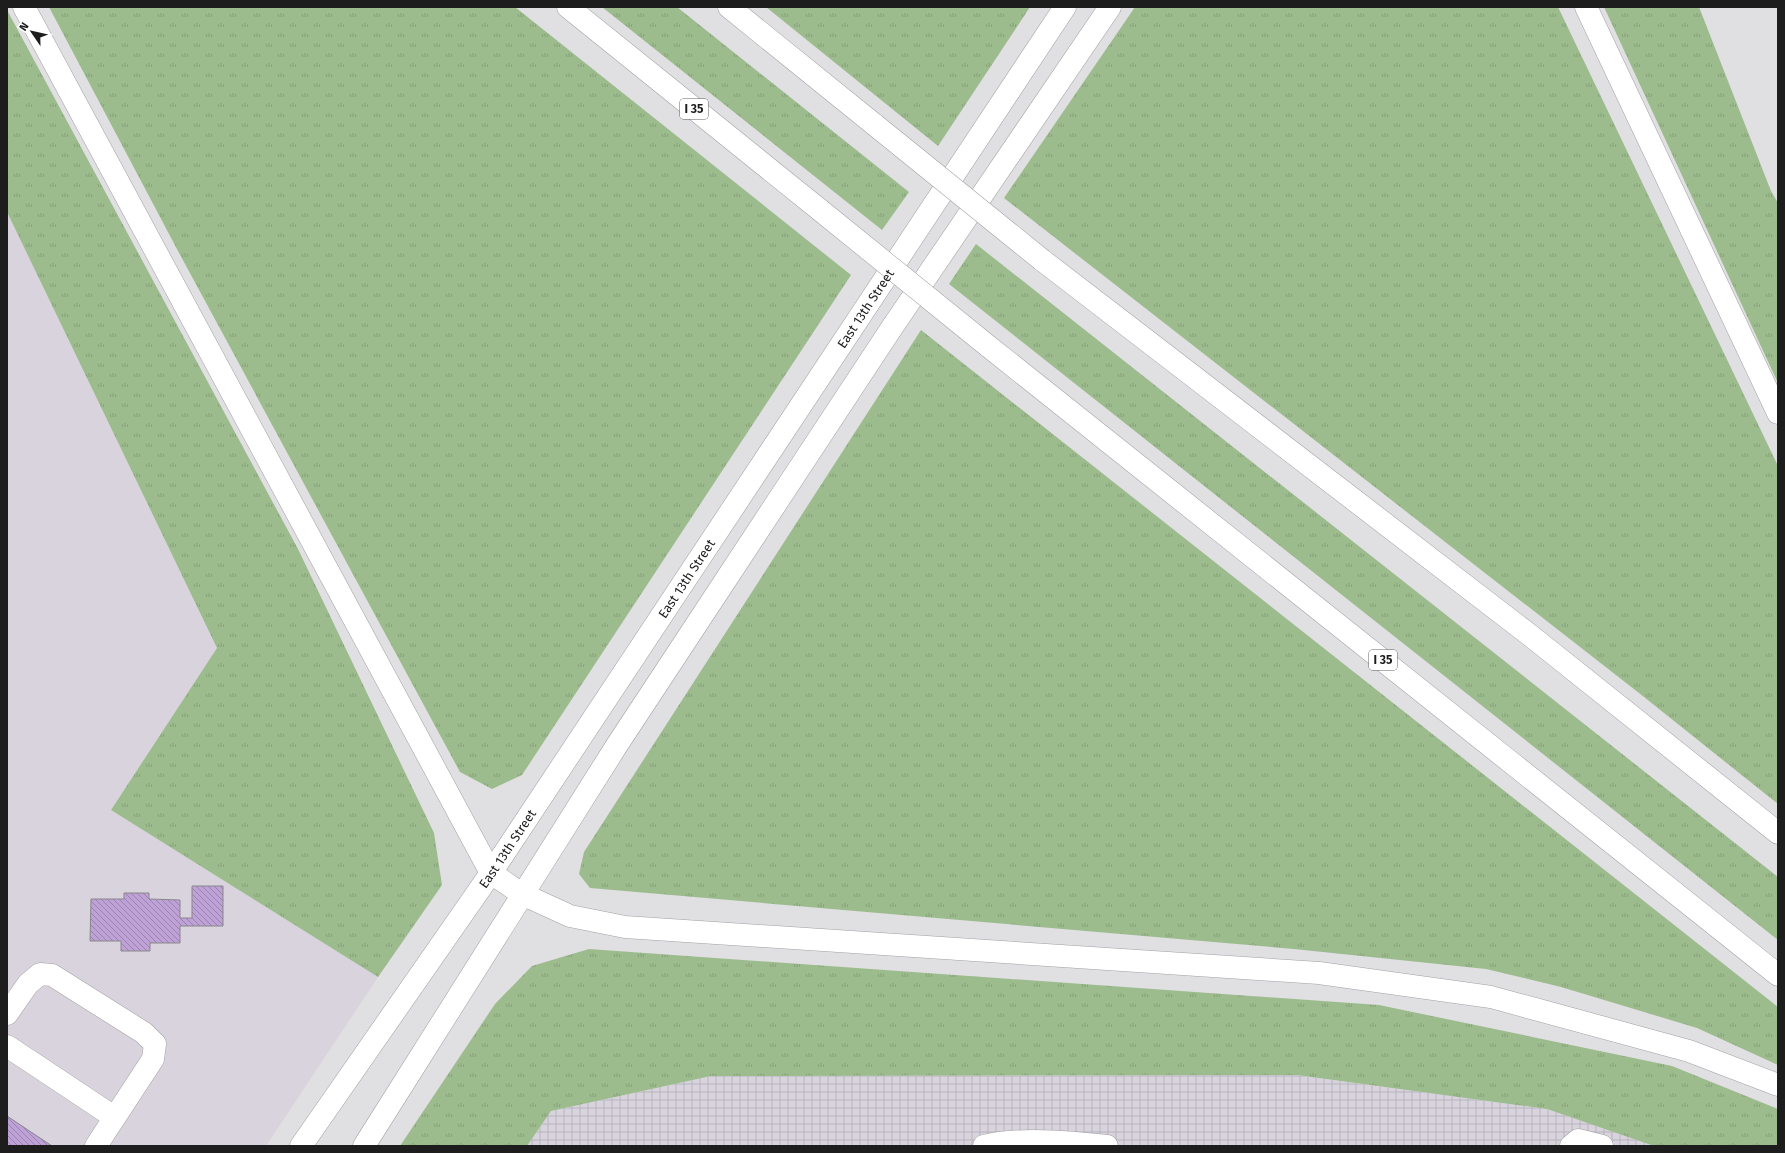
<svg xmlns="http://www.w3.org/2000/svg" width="1785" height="1153" viewBox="0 0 1785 1153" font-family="'Fira Sans',sans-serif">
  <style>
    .built { fill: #d8d3dd }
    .industrial { fill: url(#industrial-grid) }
    .grass { fill: url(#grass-tufts) }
    .building { fill: url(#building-back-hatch); stroke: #89878a }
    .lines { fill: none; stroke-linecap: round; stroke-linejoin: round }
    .minor-casing { stroke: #a2a0a3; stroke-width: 23 }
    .major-casing { stroke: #a2a0a3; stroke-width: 23 }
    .highway-casing { stroke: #a2a0a3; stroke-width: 23 }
    .minor { stroke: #fff; stroke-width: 22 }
    .major { stroke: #fff; stroke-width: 22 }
    .highway { stroke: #fff; stroke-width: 22 }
    .highway-bridge-casing { stroke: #a2a0a3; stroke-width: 23; stroke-linecap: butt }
    .highway-bridge { stroke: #fff; stroke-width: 22 }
    .labels { text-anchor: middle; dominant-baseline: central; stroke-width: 3; stroke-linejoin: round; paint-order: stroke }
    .shield { fill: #fff; stroke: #626162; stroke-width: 1 }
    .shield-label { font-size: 12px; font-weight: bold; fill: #1e1d1e }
    .street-label { font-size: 13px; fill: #1e1d1e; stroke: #fff }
  </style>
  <defs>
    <pattern id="industrial-grid" width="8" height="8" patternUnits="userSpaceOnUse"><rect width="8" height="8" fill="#d8d3dd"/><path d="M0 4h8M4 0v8" fill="none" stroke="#b9b5bd"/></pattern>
    <pattern id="grass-tufts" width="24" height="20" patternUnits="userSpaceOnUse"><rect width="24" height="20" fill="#9cbc8d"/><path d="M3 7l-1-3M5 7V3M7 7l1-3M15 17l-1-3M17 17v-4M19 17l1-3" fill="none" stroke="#86a179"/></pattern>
    <pattern id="building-back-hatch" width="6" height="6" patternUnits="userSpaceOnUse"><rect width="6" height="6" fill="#bea1d6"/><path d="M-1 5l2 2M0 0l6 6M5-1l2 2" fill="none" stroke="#9a83ad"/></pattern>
  </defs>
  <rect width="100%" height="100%" fill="#e0dfe2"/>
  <path class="built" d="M7 212 217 648 111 810 378 977 266 1146H7Z"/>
  <path class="industrial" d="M1297 1075 1547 1109 1654 1146H527L551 1111 711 1076Z"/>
  <path class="grass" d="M49 7H515L851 275 522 775 492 789 460 772 178 251Z
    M602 7H677L909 192 882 230Z
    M766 7H1030L938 146Z
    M1135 7H1558L1778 466V804L1639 693 1004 198Z
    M1604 7H1699L1771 191 1778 203V383Z
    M7 10 298 549 434 833 442 885 378 977 111 810 217 648 7 212Z
    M976 244 1778 877V940L949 284Z
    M921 330 1778 1007V1065L1697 1028 1561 987 1486 969 1294 949 590 888 579 874 584 852Z
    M589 949 1379 1005 1672 1066 1778 1109V1146H1654L1547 1109 1297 1075 711 1076 551 1111 527 1146H400L495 1004 532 966Z"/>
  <path class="building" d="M192 886H223V926H180V943H150V951H121V941H90L91 899H124V893H149V899L180 900V918H192Z
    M7 1116 52 1146H7Z"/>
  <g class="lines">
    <defs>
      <path id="minor" d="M7 1014 28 984 40 974 52 975 144 1033 155 1044 153 1059 96 1146
        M7 1046 114 1117
        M984 1146C1018 1137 1071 1142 1107 1146
        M1571 1146 1578 1140 1602 1146"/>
      <g id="major">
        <path id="s1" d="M301 1146 491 873 1065 7"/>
        <path d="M364 1146 617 745 891 329 1110 7"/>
      </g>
      <path id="highway" d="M24 7 491 873 522 894 570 916 625 927 1319 973 1491 997 1689 1051 1778 1085
        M568 7 820 210
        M729 7 875 125
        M1586 7 1778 413
        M1042 260 1531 636 1778 833
        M988 346 1778 975"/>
    </defs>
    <use href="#minor" class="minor-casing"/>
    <use href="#major" class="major-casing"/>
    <use href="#highway" class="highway-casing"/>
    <use href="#minor" class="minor"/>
    <use href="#major" class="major"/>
    <use href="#highway" class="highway"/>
    <defs>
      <path id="highway-bridge" d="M875 125 1042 260
        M820 210 988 346"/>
    </defs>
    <use href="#highway-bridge" class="highway-bridge-casing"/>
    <use href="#highway-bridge" class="highway-bridge"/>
  </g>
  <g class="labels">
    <g class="shield">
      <rect x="680" y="99" width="28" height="20" rx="3"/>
      <rect x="1369" y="650" width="28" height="20" rx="3"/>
    </g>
    <g class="shield-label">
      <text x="694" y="109">I 35</text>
      <text x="1383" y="660">I 35</text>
    </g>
    <g class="street-label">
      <text stroke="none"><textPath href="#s1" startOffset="1010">East 13th Street</textPath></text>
      <text stroke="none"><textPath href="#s1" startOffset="686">East 13th Street</textPath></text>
      <text stroke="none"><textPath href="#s1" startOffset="362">East 13th Street</textPath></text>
    </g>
  </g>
  <rect width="1785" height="1153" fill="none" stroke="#1e1d1e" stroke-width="16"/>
  <g transform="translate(32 32) rotate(304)" stroke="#ffffff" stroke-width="3" paint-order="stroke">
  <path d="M0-3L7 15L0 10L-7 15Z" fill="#1e1d1e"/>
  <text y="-6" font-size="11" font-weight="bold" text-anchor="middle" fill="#1e1d1e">N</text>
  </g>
</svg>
